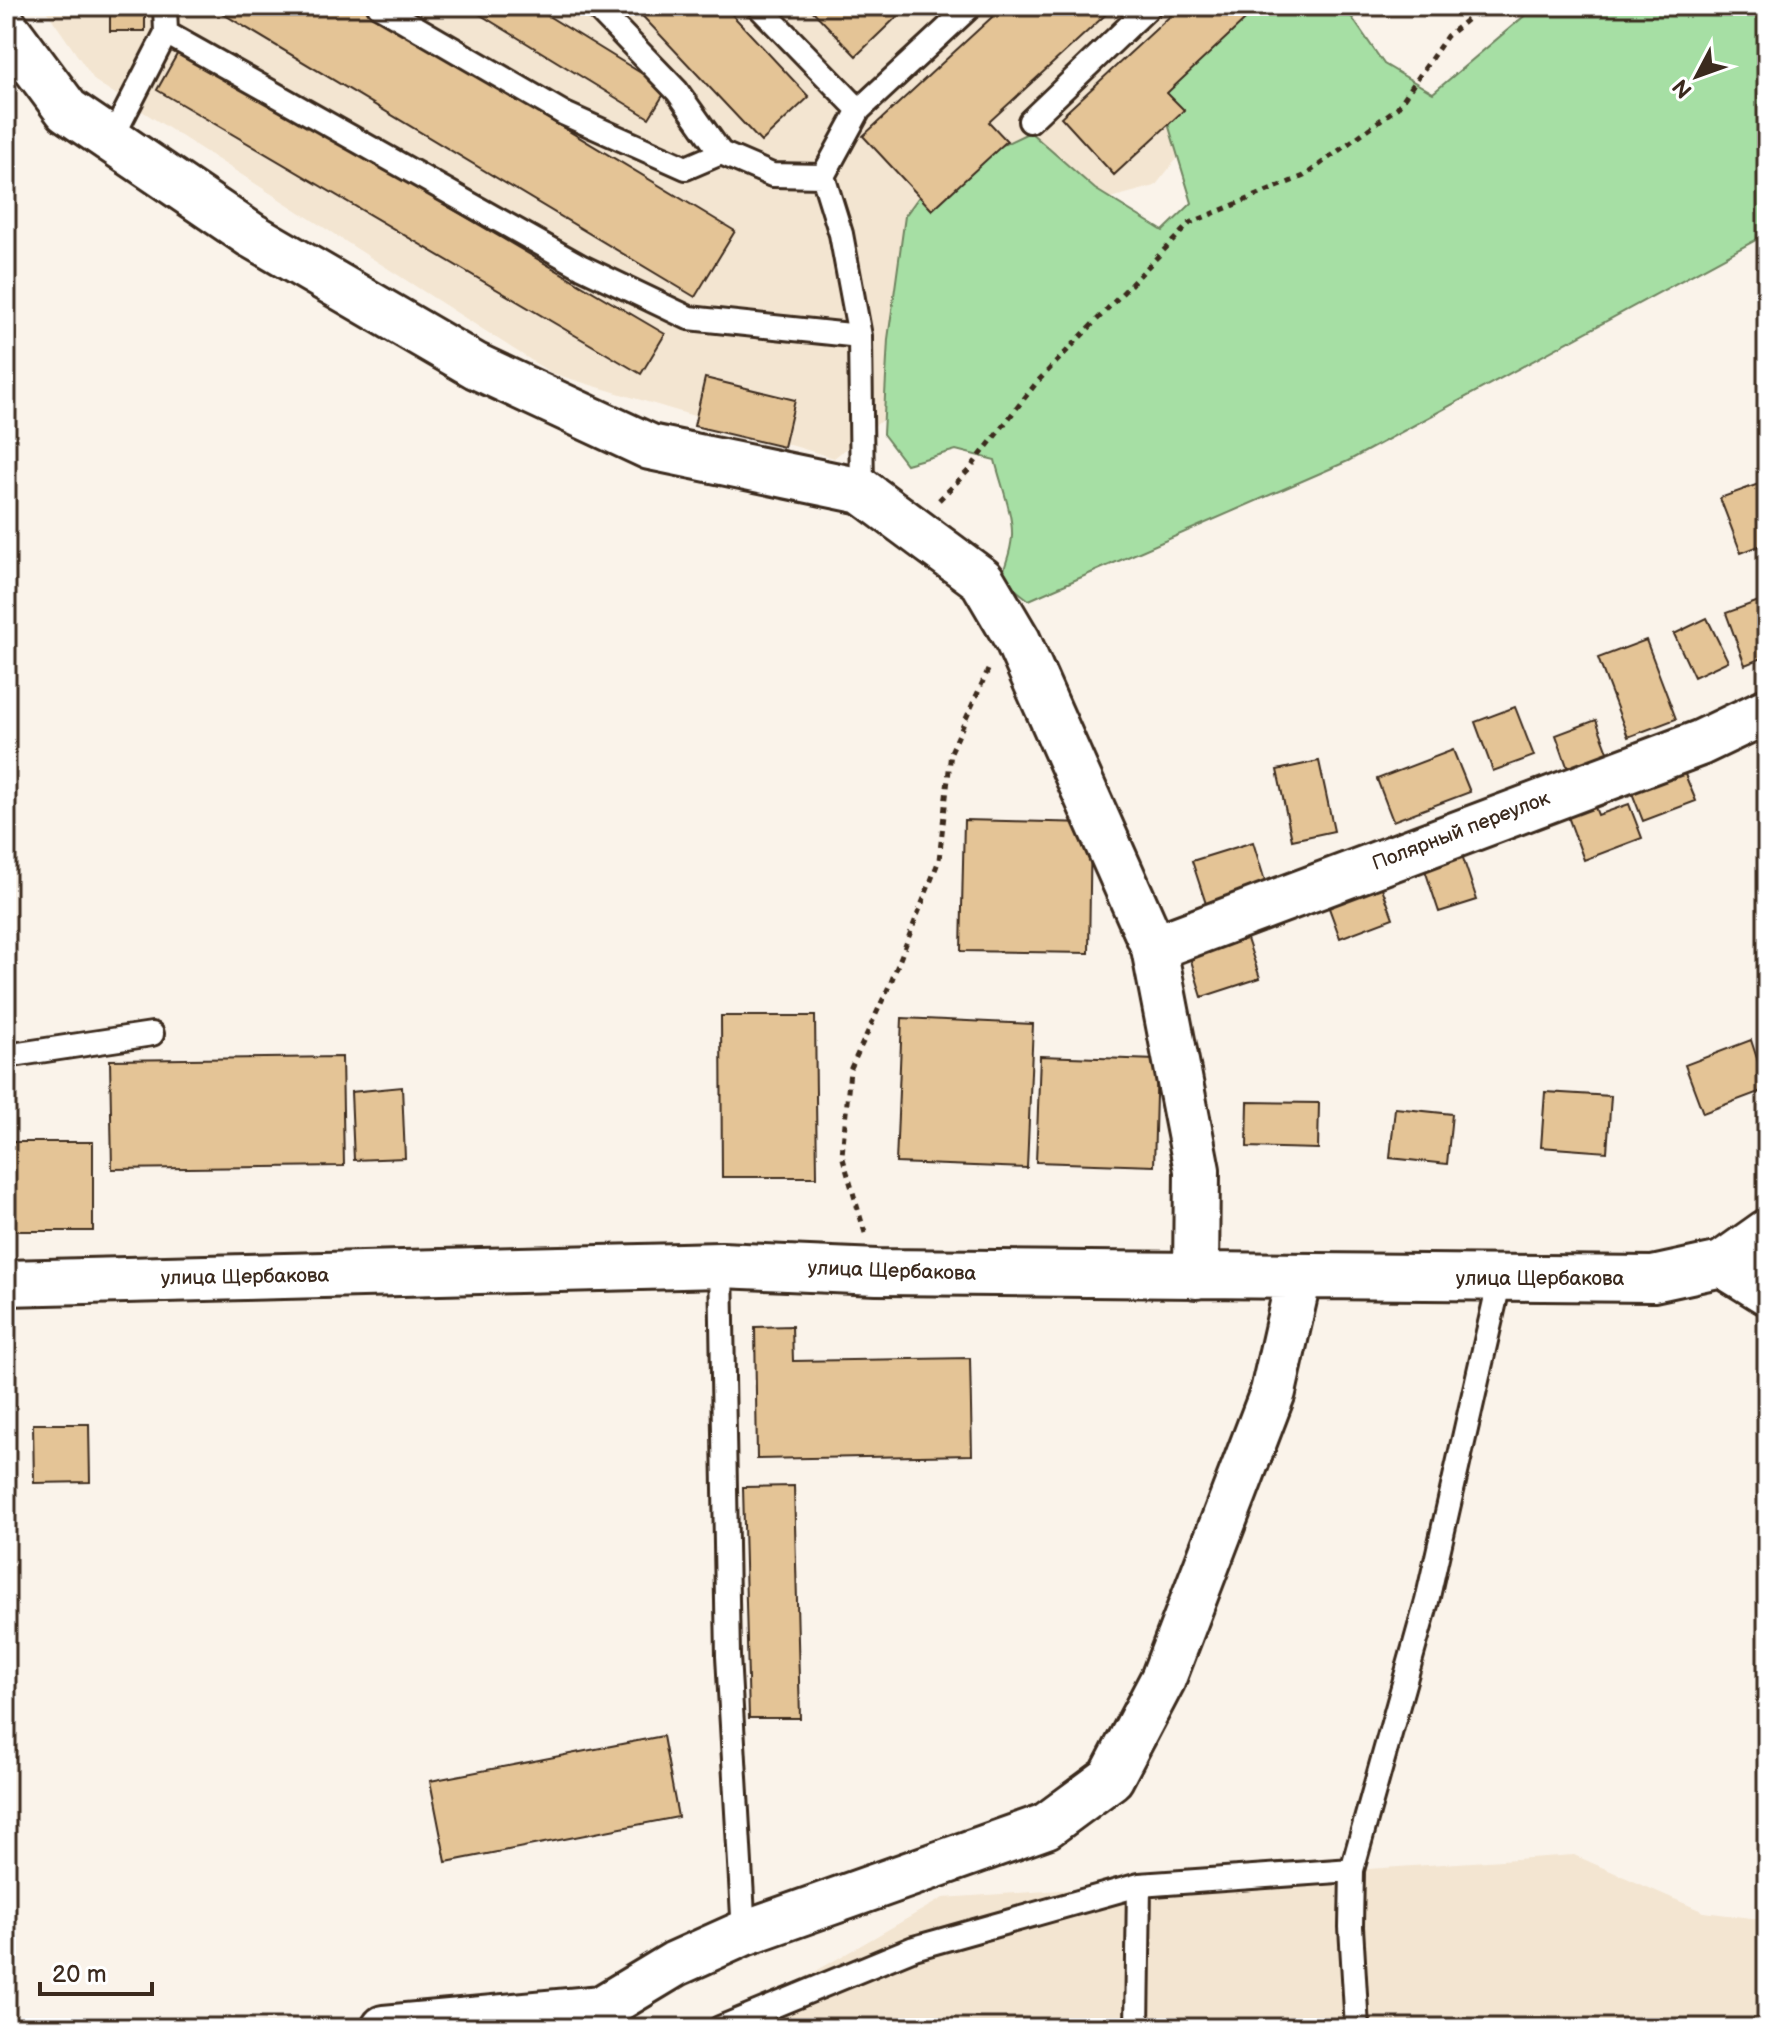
<svg xmlns="http://www.w3.org/2000/svg" width="1773" height="2034" viewBox="0 0 1773 2034" font-family="'Balsamiq Sans',sans-serif">
  <style>
    .built { fill: #f3e5d1 }
    .green { fill: #a6dfa4; stroke: #708461; stroke-width: 2 }
    .building { fill: #e4c496; stroke: #3b2a1e; stroke-width: 2 }
    .lines { fill: none; stroke-linecap: round; stroke-linejoin: round }
    .lane-casing { stroke: #3b2a1e; stroke-width: 28 }
    .street-casing { stroke: #3b2a1e; stroke-width: 50 }
    .path { stroke: #3b2a1e; stroke-width: 5; stroke-dasharray: 6 6; stroke-linecap: butt }
    .lane { stroke: #fff; stroke-width: 22 }
    .street { stroke: #fff; stroke-width: 44 }
    .labels { text-anchor: middle; dominant-baseline: central; stroke-width: 6; stroke-linejoin: round; paint-order: stroke }
    .street-label { font-size: 20px; fill: #3b2a1e; stroke: #fff }
  </style>
  <rect width="100%" height="100%" fill="#faf3ea"/>
  <filter id="ink" filterUnits="userSpaceOnUse"><feTurbulence type="fractalNoise" baseFrequency=".0125" numOctaves="2"/><feDisplacementMap in="SourceGraphic" scale="16" xChannelSelector="R" yChannelSelector="G"/><feConvolveMatrix kernelMatrix="1 2 1 2 8 2 1 2 1" color-interpolation-filters="sRGB"/></filter>
  <g filter="url(#ink)">
    <path class="built" d="M43 6H1299L1155 186 992 230 886 417 834 458 551 373 95 81Z
      M1574 1855 1704 1912 1767 1920V2028H717L943 1898Z"/>
    <path class="green" d="M1247 6H1344L1384 64 1433 93 1536 6H1767V234L1348 461 1029 600C988 570 1009 575 1012 536 1013 513 1000 482 995 460L956 450 906 464 883 434 888 339 905 216 931 180 1030 132 1095 189 1163 231 1192 203 1157 87Z"/>
    <path class="building" d="M110 6H145V31H110Z
      M210 6H361L735 231 695 297Z
      M466 6H532L667 89 649 118Z
      M633 6H724L809 97 761 142Z
      M808 6H908L856 56Z
      M1004 6H1115L989 122 1007 141 932 210 863 136Z
      M1181 6H1260L1167 93 1184 110 1114 175 1061 117Z
      M180 49 665 334 641 374 157 90Z
      M705 378 795 400 784 447 694 426Z
      M1764 482 1767 491V543L1741 553 1720 498Z
      M1767 598V656L1745 665 1726 613Z
      M1707 618 1728 661 1694 677 1674 634Z
      M1646 640 1676 719 1628 737 1598 658Z
      M1515 707 1534 756 1493 771 1475 722Z
      M1596 720 1610 757 1569 772 1556 735Z
      M1453 750 1470 792 1393 821 1377 779Z
      M1679 760 1696 801 1643 821 1627 780Z
      M1319 761 1334 831 1292 840 1277 770Z
      M1593 802 1598 815 1629 804 1642 838 1584 860 1566 811Z
      M964 820 1091 823 1089 953 961 951Z
      M1253 842 1268 891 1208 910 1192 861Z
      M1461 852 1477 900 1439 912 1423 864Z
      M1378 877 1393 918 1340 938 1325 897Z
      M1246 936 1260 978 1202 997 1189 954Z
      M721 1016H815L817 1177H722Z
      M902 1018 1033 1024 1027 1168 896 1163Z
      M1751 1040 1767 1089 1703 1113 1685 1065Z
      M1040 1056 1157 1060 1154 1166 1036 1162Z
      M342 1057 344 1166 112 1169 110 1060Z
      M402 1087 405 1158 354 1160 351 1092Z
      M1545 1092 1611 1096 1607 1152 1541 1147Z
      M1248 1102 1319 1103 1318 1149 1247 1147Z
      M1395 1108 1452 1114 1447 1164 1390 1158Z
      M8 1142H93V1231H9Z
      M792 1326 793 1361 970 1358 972 1455 757 1459 755 1327Z
      M33 1424H89L90 1482 34 1483Z
      M794 1486 800 1718H749L743 1487Z
      M663 1736 678 1817 446 1862 430 1781Z"/>
    <g class="lines">
      <defs>
        <path id="lane" d="M165 6 166 33 582 267 689 318 860 336
          M379 6 565 114 686 168 721 153
          M595 6 677 91 721 153 772 175 823 176
          M758 6 859 110
          M1030 121 1150 6
          M111 140 166 33
          M862 491 860 336 841 234 823 176 859 110 971 6
          M6 1056 152 1034
          M721 1265 728 1656 744 1933
          M720 2028 914 1948 1139 1885
          M1137 2028 1139 1885 1352 1870
          M1357 2028 1351 1927 1352 1870 1427 1601 1500 1279"/>
        <path id="street" d="M6 28 67 110 251 235 476 366 650 447 862 491 982 580 1018 641 1154 948 1197 1170 1196 1276
          M1154 948 1700 743 1767 711
          M1722 1264 1767 1292
          M6 1283 721 1265 877 1272 1653 1279 1722 1264 1767 1232
          M384 2028 602 2008 675 1964 744 1933 1046 1826 1111 1778 1163 1679 1273 1392 1299 1277"/>
      </defs>
      <use href="#lane" class="lane-casing"/>
      <use href="#street" class="street-casing"/>
      <path class="path" d="M939 500 968 471 1037 382 1190 223 1304 176 1397 108 1447 36 1484 6
        M865 1233 842 1155 850 1070 891 982 939 860 951 752 988 670"/>
      <use href="#lane" class="lane"/>
      <use href="#street" class="street"/>
    </g>
  </g>
  <g class="labels">
    <g class="street-label">
      <text transform="translate(1461 831) rotate(-21)">Полярный переулок</text>
      <text transform="translate(892 1271) rotate(2)">улица Щербакова</text>
      <text transform="translate(245 1277) rotate(-1)">улица Щербакова</text>
      <text x="1540" y="1279">улица Щербакова</text>
    </g>
  </g>
  <rect width="1773" height="2034" fill="none" stroke="#fff" stroke-width="32"/>
  <rect x="16" y="16" width="1741" height="2002" fill="none" stroke="#3b2a1e" stroke-width="3" filter="url(#ink)"/>
  <g transform="translate(1697 76) rotate(229)" stroke="#ffffff" stroke-width="6" paint-order="stroke">
  <path d="M0-6L14 30L0 20L-14 30Z" fill="#3b2a1e"/>
  <text y="-12" font-size="22" font-weight="bold" text-anchor="middle" fill="#3b2a1e">N</text>
  </g>
  <path d="M40 1982v12h112v-12" fill="none" stroke="#3b2a1e" stroke-width="4"/>
  <text x="52" y="1982" font-size="24" fill="#3b2a1e" stroke="#ffffff" stroke-width="6" paint-order="stroke">20 m</text>
</svg>
